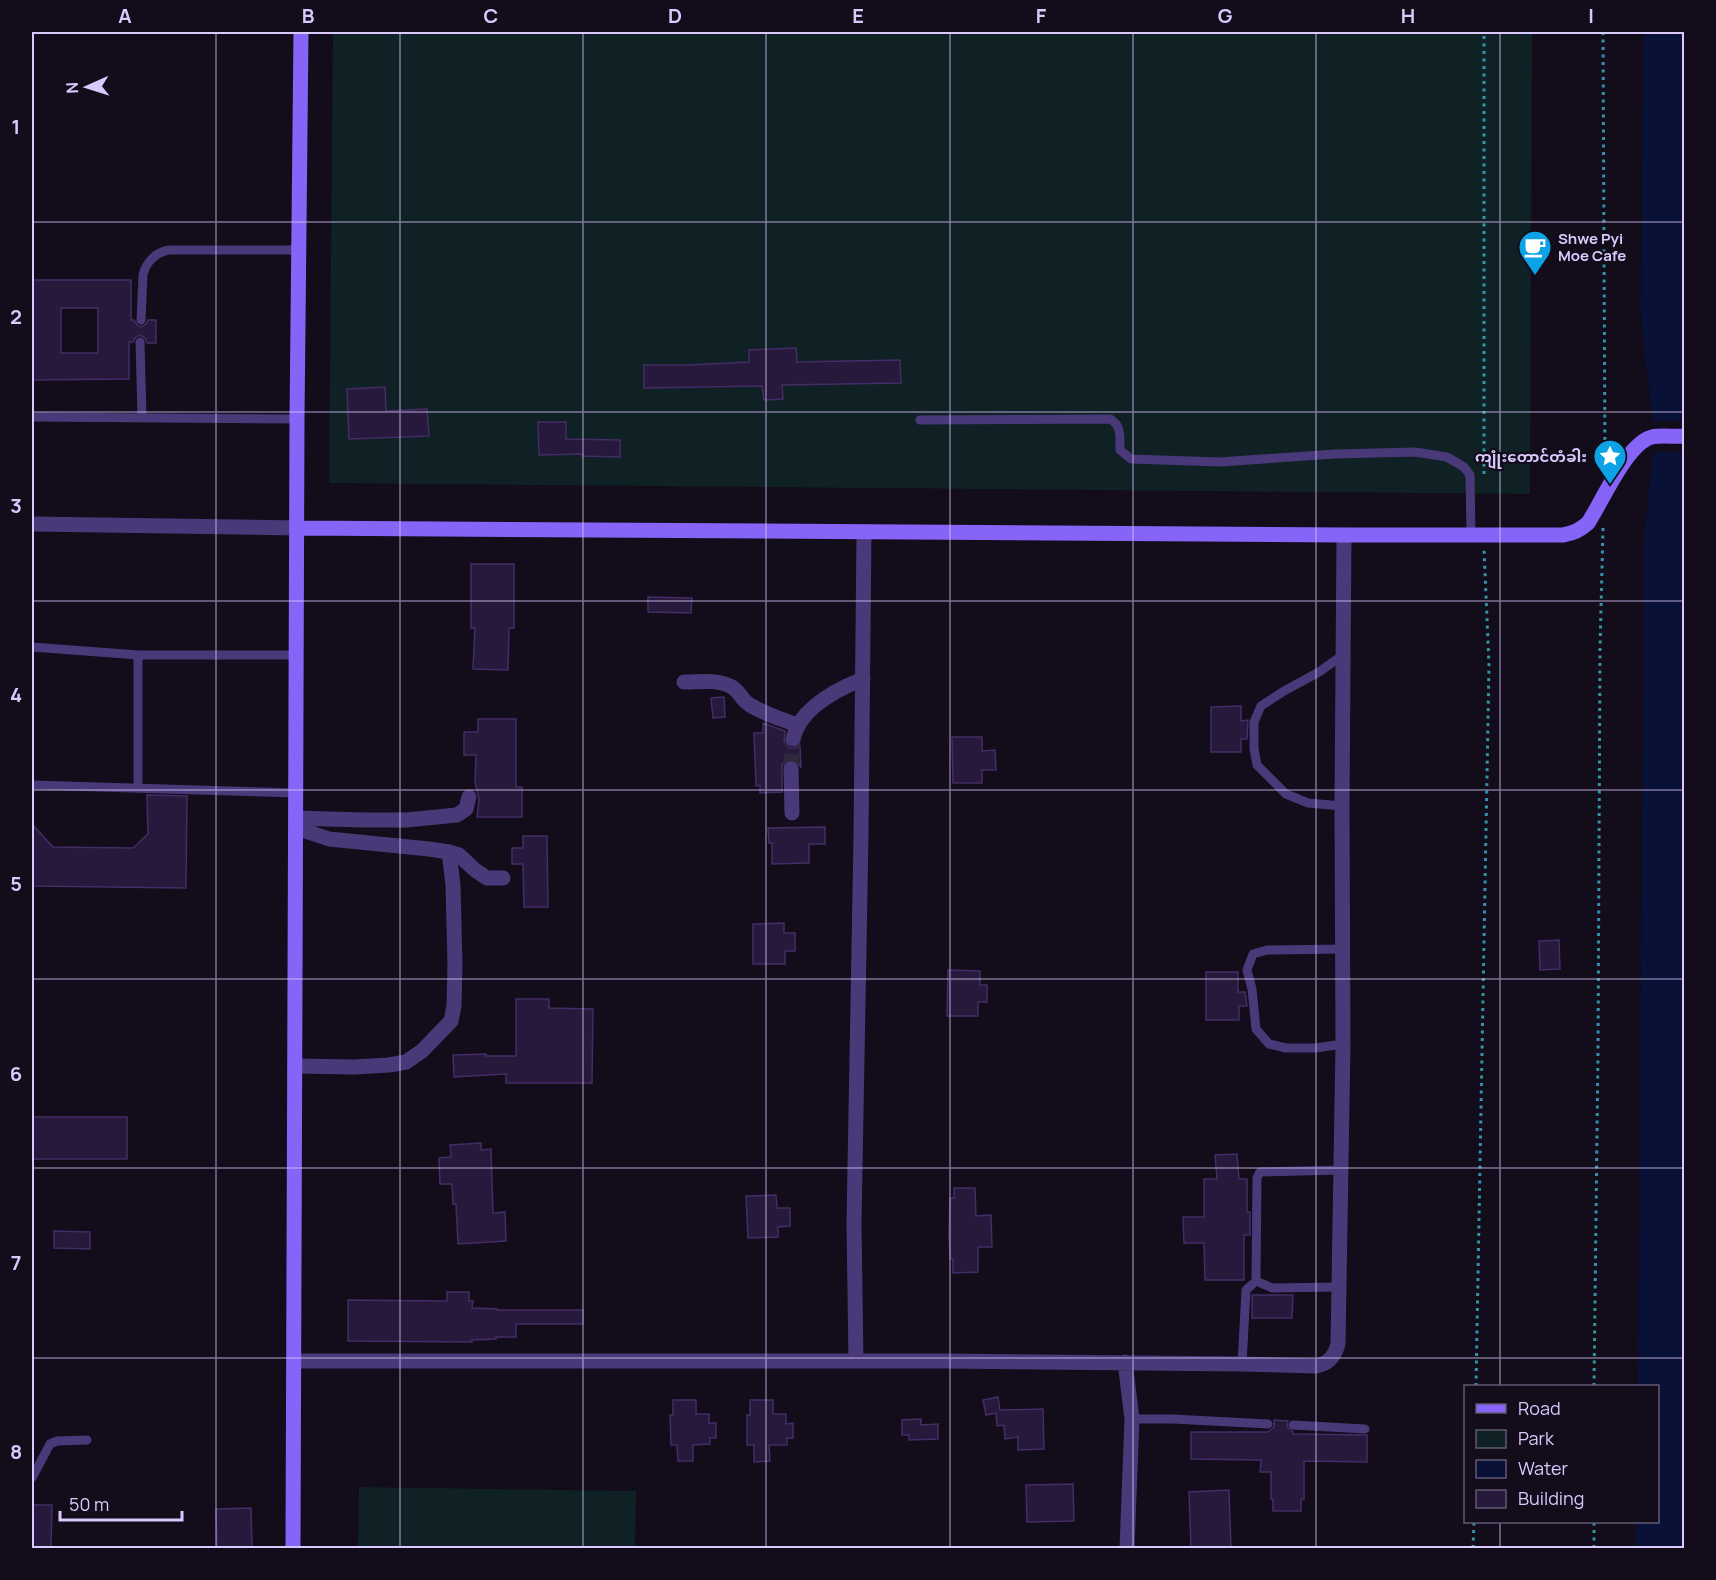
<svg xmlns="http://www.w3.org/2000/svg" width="1716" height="1580" viewBox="0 0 1716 1580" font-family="Manrope,'Noto Sans Myanmar',sans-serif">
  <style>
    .green { fill: #0f2125 }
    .water { fill: #0a1136 }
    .building { fill: #27193b; stroke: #442c66; stroke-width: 1.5; fill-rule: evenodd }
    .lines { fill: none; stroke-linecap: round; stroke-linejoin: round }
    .street-tunnel { stroke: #30283d; stroke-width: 15; stroke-dasharray: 15 8; stroke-linecap: butt }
    .path { stroke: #3295a7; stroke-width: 3; stroke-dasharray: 3 4.5; stroke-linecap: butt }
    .lane { stroke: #493978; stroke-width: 9 }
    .street { stroke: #493978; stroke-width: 15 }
    .secondary { stroke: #8764f8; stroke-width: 15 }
    .grid { fill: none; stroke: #d9c9fc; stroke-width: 1.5; stroke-opacity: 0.55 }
    .labels { text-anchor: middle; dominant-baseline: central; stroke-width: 4.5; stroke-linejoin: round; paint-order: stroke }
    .poi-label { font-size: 15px; font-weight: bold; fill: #d9c9fc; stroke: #120c1b; text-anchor: start }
    .neatline { fill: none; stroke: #d9c9fc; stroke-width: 2 }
    .grid-label { font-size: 20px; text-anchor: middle; font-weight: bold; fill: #d9c9fc }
  </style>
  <rect width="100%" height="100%" fill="#120c1b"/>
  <path class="green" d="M333 32H1532L1530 494 329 483Z
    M359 1487 636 1491 635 1548H358Z"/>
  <path class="water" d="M1643 32H1684V421H1653L1643 340 1641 309Z
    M1653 452H1684V1548H1636L1637 1522H1658V1386H1638L1644 538Z"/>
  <path class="building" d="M32 280H131V320H134L137 325 141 327 146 324 148 320H156V343H147L145 338 140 335 136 337 133 342H129V379L32 380ZM61 308H98V353H61Z
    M796 348 797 362 900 360 901 383 782 385 783 399 764 400 762 386 644 388V365H689L749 362V350Z
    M385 387 386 411 427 409 429 436 349 439 347 389Z
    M538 422H566V439L620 440V457L582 456V454L539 455Z
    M471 564H514V628H509L508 670 473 669 475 628H471Z
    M648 597 692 598 691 613 648 612Z
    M724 697 725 717 713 718 711 698Z
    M1241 706V721L1248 720 1247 739H1241V752H1211V707Z
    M478 719H516V787H522V817H477L479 799 475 782 476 755H464V732H478Z
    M763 723 785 731 784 741 789 748H795L800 746 801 768 799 763 791 759 786 760 782 765V792L760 793V785L756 786 754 733H763Z
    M952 737H982V751L995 750 996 770H982V783H953Z
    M147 795 187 796 186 888 32 886V824L53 847 133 848 148 834Z
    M825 827V844H809V863L772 864V843H769L768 828Z
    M523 836H547L548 907H524L523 864H512V848H523Z
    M784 923V933H795V951H785V964H753V924Z
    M1559 940 1560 969 1540 970 1539 941Z
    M948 970 980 971V985H987V1002H978V1016H947Z
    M1206 972H1238V992H1245L1247 1006H1239V1020H1206Z
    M516 999H549V1008L593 1009 592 1083H506V1074L454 1077 453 1055 486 1054V1056H516Z
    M32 1117H127V1159H32Z
    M481 1143V1150L491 1149 493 1213 505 1212 506 1241 458 1244 456 1204H453L452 1184H440L439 1158 451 1157 450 1145Z
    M1237 1154 1239 1179H1247V1212H1250V1235H1244V1280H1205L1204 1243H1184L1183 1217H1204V1179H1217L1215 1155Z
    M954 1188H975L976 1216 991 1215 992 1247H978V1272L953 1273V1259H950L949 1235 950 1198H954Z
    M776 1195 777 1208H790V1226L778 1227V1237L748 1238 746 1196Z
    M54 1231 90 1232V1249L54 1248Z
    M447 1292H469V1301H473L472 1308 497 1309V1310H583V1324H516V1337H496V1339L472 1340V1342L348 1341V1300L447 1301Z
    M1252 1295H1293L1292 1318H1252Z
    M998 1397 1000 1410 1043 1409 1044 1449 1018 1450V1437L1005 1439 1004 1425 997 1426 996 1413 986 1415 983 1400Z
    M673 1400H696V1414H709V1423H716V1438H710V1444L693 1445V1461H678L677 1445H671L670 1415H673Z
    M750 1400H773V1414H786V1424L793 1423V1438H787V1445H769L770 1461 754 1462V1445H747V1415H750Z
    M921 1419V1425L938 1424V1439L909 1440V1435H902V1420Z
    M1274 1420 1288 1421 1287 1427 1293 1432V1434L1367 1435V1462L1304 1461V1499H1301V1511H1273V1499H1271V1472H1260L1261 1460 1191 1459V1432H1268L1274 1427Z
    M1073 1484 1074 1521 1027 1522 1026 1485Z
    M1229 1490 1231 1548H1191L1189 1492Z
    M32 1505H52L51 1548H32Z
    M251 1508 252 1548H217L216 1509Z"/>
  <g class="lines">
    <path class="street-tunnel" d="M791 769 793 739"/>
    <path class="path" d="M1603 32 1605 462
      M1484 474V32
      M1476 1386 1489 665 1484 549
      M1594 1386 1598 1051 1600 649 1603 528
      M1473 1548 1474 1522
      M1594 1548V1522"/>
    <path class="lane" d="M141 320 143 275C146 262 156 252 169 250H299
      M140 342 142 417
      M32 417 297 419
      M920 420 1110 419C1123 426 1119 439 1120 450L1131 459 1220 462 1335 454 1415 452 1447 457 1464 467 1470 475 1471 534
      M32 647 138 655H297
      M138 655V788
      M32 785 296 793
      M1342 806 1308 803 1286 794 1257 765 1254 749V722L1261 706 1284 691 1319 672 1343 655
      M1343 1044 1315 1048H1286L1269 1044 1256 1029 1252 989 1247 970 1253 954 1267 950 1343 949
      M1256 1281 1272 1288 1339 1287
      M1242 1364 1246 1290 1256 1281 1257 1178 1260 1172 1341 1170
      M1132 1419H1173L1268 1424
      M1293 1425 1365 1429
      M32 1478 50 1444 57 1441 87 1440"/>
    <path class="street" d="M32 524 298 528
      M684 682C699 682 716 679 730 686 738 689 740 697 746 702 758 712 782 719 797 725
      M793 739C800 708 835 690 863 679
      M791 769 792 813
      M296 818 362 820H406L457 815 466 809 469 797
      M449 852 459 855 475 870 487 878H503
      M295 1066 354 1067 389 1065 406 1062 422 1051 451 1021 454 1006 455 964 453 885 449 852 429 849 329 839 296 828
      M295 1361H945L1242 1364 1316 1366C1328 1364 1335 1356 1338 1344L1343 1044 1342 806 1344 535
      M856 1361 854 1223 861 837 864 532
      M1125 1362 1132 1419 1127 1548"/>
    <path class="secondary" d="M298 528 1344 535H1563C1574 533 1580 530 1588 523 1602 502 1627 443 1652 437 1661 435 1674 437 1684 436
      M293 1548 297 419 301 32"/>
  </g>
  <path class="grid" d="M216 32V1548M400 32V1548M583 32V1548M766 32V1548M950 32V1548M1133 32V1548M1316 32V1548M1500 32V1386M32 222H1684M32 412H1684M32 601H1684M32 790H1684M32 979H1684M32 1168H1684M32 1358H1684M1500 1522V1548"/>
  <defs>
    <symbol id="cafe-pin" viewBox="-11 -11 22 30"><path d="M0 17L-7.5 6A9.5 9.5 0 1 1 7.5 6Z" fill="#0ba2e6" stroke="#120c1b"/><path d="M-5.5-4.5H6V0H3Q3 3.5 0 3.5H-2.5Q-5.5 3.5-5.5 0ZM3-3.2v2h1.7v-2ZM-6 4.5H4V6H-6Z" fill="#fff"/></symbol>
    <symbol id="sight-pin" viewBox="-11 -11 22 30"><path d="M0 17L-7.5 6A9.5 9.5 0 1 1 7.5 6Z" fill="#0ba2e6" stroke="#120c1b"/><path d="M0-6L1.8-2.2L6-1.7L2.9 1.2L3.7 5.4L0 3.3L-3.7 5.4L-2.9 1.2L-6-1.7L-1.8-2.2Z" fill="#fff"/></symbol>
  </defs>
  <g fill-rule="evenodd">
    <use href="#cafe-pin" x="1516" y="228" width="38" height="52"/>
    <use href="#sight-pin" x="1591" y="437" width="38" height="52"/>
  </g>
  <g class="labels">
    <g class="poi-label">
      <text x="1558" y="238">Shwe Pyi<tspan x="1558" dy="17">Moe Cafe</tspan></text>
      <text x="1587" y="456" text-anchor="end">ကျုံးတောင်တံခါး</text>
    </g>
  </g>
  <rect width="1716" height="1580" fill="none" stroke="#120c1b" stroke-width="66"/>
  <rect x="1464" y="1385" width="195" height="138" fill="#120c1b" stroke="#625875" stroke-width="1.5"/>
  <rect x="1476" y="1404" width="30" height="9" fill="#8764f8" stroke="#625875" stroke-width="1.5"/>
  <text x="1518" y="1415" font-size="18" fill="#d9c9fc">Road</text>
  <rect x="1476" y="1430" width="30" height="18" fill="#0f2125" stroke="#625875" stroke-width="1.5"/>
  <text x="1518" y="1445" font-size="18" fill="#d9c9fc">Park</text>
  <rect x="1476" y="1460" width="30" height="18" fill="#0a1136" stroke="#625875" stroke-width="1.5"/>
  <text x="1518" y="1475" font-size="18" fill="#d9c9fc">Water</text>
  <rect x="1476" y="1490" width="30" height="18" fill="#27193b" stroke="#625875" stroke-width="1.5"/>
  <text x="1518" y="1505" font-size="18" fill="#d9c9fc">Building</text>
  <g transform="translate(87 87) rotate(267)" stroke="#120c1b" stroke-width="4.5" paint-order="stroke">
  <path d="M0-4.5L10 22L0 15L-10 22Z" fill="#d9c9fc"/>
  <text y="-9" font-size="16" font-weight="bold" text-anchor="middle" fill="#d9c9fc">N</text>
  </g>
  <path d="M60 1511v9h122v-9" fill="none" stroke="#d9c9fc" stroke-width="3"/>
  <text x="69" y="1511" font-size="18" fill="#d9c9fc" stroke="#120c1b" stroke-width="4.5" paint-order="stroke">50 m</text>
  <rect x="33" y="33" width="1650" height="1514" class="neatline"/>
  <g class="grid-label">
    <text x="125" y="23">A</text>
    <text x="308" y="23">B</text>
    <text x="491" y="23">C</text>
    <text x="675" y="23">D</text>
    <text x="858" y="23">E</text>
    <text x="1041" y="23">F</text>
    <text x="1225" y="23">G</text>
    <text x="1408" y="23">H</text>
    <text x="1591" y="23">I</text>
    <text x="16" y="134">1</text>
    <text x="16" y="324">2</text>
    <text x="16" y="513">3</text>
    <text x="16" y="702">4</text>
    <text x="16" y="891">5</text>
    <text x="16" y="1081">6</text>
    <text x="16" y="1270">7</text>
    <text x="16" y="1459">8</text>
  </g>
</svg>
